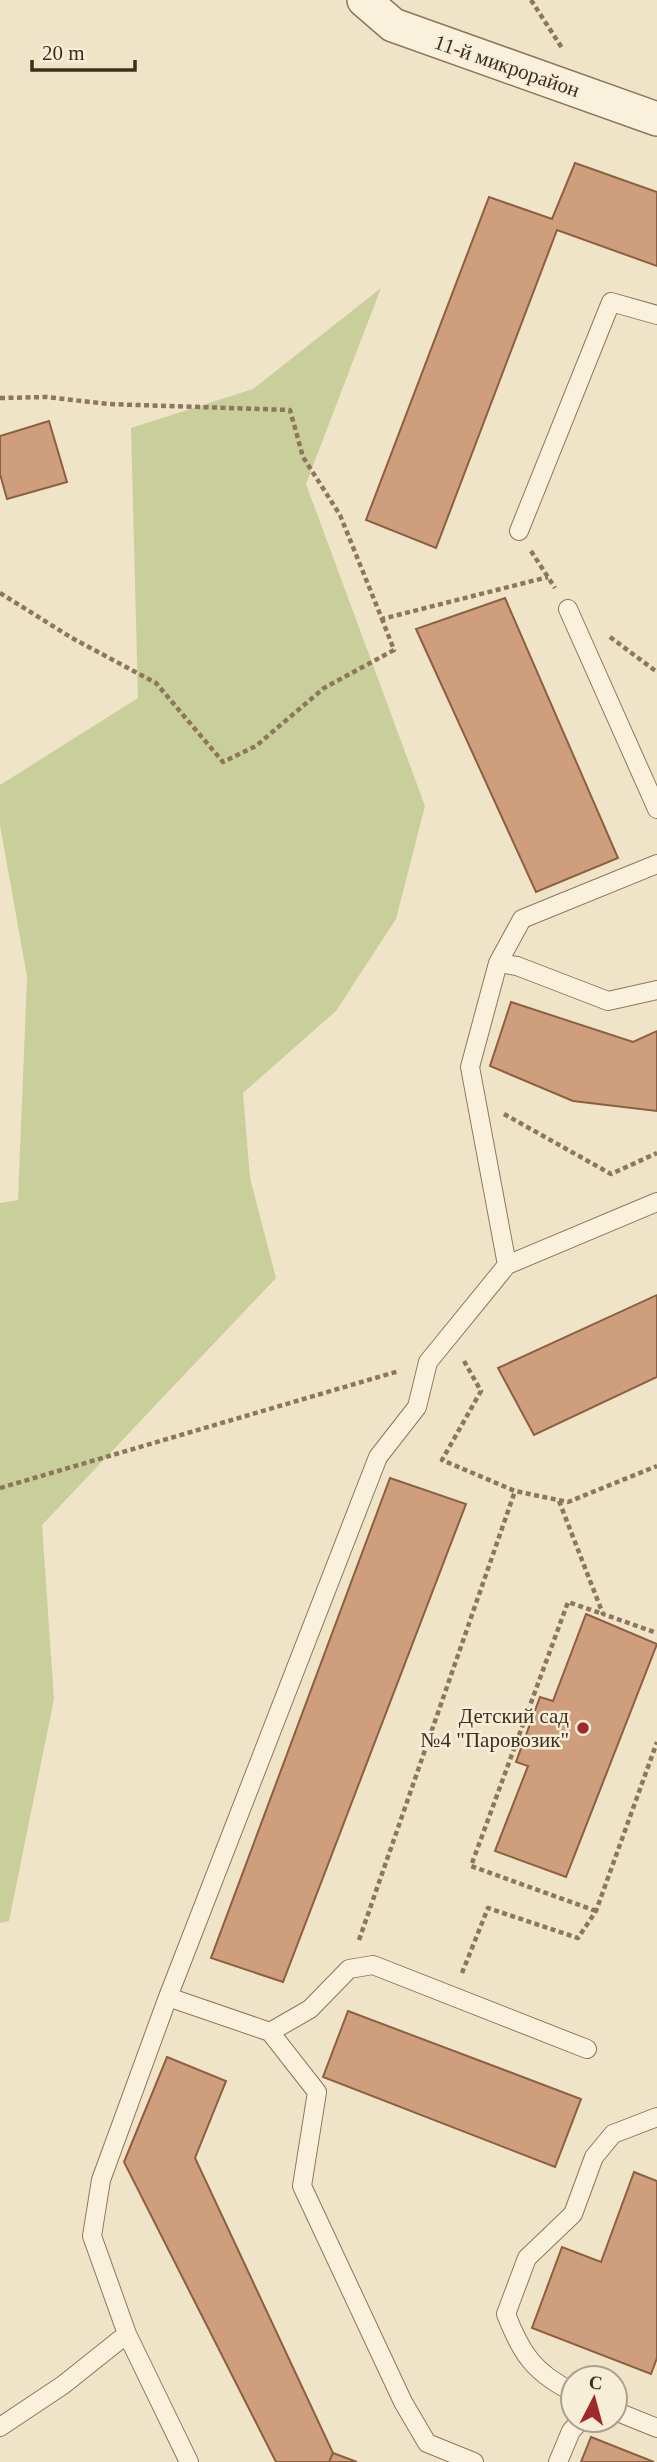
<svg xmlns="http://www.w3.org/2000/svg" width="657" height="2462" viewBox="0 0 657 2462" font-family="Georgia,serif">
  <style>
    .green { fill: #c9cf9b }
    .building { fill: #cf9f7d; stroke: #8d5f41; stroke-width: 2 }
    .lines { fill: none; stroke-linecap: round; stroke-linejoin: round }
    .lane-casing { stroke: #8d765c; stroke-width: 20 }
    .street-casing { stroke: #8d765c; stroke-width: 36 }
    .path { stroke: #8d765c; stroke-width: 4.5; stroke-dasharray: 5 3.5; stroke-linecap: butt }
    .lane { stroke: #faf1dc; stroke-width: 18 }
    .street { stroke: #faf1dc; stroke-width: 33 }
    .poi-dot { fill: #9e2a2b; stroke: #f7eed8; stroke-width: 2.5 }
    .labels { text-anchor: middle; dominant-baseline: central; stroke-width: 5; stroke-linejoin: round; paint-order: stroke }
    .street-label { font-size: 21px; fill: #3d2e20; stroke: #f7eed8 }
    .poi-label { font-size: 21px; fill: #3d2e20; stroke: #f7eed8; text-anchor: end }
  </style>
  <rect width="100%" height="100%" fill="#f0e4c8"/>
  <path class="green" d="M381 288 306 484 425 806 396 919 336 1011 243 1093 250 1178 276 1278 42 1525 54 1699 9 1921 0 1923V1203L18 1200 27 977 0 825V785L138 698 131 428 253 389Z"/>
  <path class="building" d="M575 163 657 192V266L557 230 436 548 366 520 489 197 552 219Z
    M49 421 67 482 7 499 0 474V436Z
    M505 598 618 858 536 892 416 629Z
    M511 1002 633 1042 657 1031V1111L573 1101 490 1066Z
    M657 1295V1377L534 1435 498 1368Z
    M390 1478 466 1504 283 1982 211 1958Z
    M586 1614 657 1644 566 1877 495 1851 528 1766 516 1762 540 1697 553 1701Z
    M348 2011 581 2099 555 2167 323 2077Z
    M167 2057 226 2081 195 2158 333 2453 329 2462H276L124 2162Z
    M634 2172 657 2181V2358L651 2374 532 2328 562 2247 601 2262Z
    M591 2437 654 2462H581Z
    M333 2453 357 2462H329Z"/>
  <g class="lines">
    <defs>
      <path id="lane" d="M519 531 611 302 657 315
        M568 609 657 809
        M498 963 517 966 608 1001 657 990
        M507 1265 470 1067 498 963 522 919 657 864
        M168 1997 270 2032 317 2092 302 2186 403 2402 427 2443 474 2462
        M270 2032 310 2009 349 1969 373 1965 587 2049
        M573 2392C534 2373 521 2353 506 2314L527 2258 573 2214 594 2157 613 2134 657 2117
        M615 2411 657 2428
        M0 2427 63 2385 127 2334
        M189 2462 127 2334 92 2236 101 2180 168 1997 378 1457 417 1407 428 1362 507 1265 657 1202
        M558 2462 571 2431 581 2420"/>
      <path id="street" d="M364 0 393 25 657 119"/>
    </defs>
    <use href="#lane" class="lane-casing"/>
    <use href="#street" class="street-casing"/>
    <path class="path" d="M531 0 562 48
      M0 398 47 397 108 404 290 410 303 457 340 515 382 619 548 577
      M531 551 555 588
      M0 593 72 638 156 683 223 762 256 746 324 688 394 650 382 619
      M610 637 657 672
      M504 1114 611 1174 657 1153
      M464 1361 481 1391 442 1460 515 1491 568 1502 657 1466
      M0 1488 399 1371
      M559 1501 603 1614 657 1633
      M596 1911 471 1866 568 1602 603 1614
      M359 1940 515 1491
      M462 1973 488 1908 578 1938 596 1911 657 1742"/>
    <use href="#lane" class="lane"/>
    <use href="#street" class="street"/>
  </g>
  <circle class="poi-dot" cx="583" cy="1728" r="7"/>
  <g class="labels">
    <g class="street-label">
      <text transform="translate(507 66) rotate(19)">11-й микрорайон</text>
    </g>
    <g class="poi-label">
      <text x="569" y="1716">Детский сад<tspan x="569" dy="24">№4 "Паровозик"</tspan></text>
    </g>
  </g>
  <g transform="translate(594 2399) rotate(6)"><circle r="33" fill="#f7eed8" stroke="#ada18e" stroke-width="2"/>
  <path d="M0-5L12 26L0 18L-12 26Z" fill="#9e2a2b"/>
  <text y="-10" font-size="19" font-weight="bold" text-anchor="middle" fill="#3d2e20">С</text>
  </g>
  <path d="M32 60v10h103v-10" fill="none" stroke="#3d2e20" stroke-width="3.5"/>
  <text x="42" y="60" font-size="21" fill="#3d2e20" stroke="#f7eed8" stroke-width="5" paint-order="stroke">20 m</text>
</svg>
